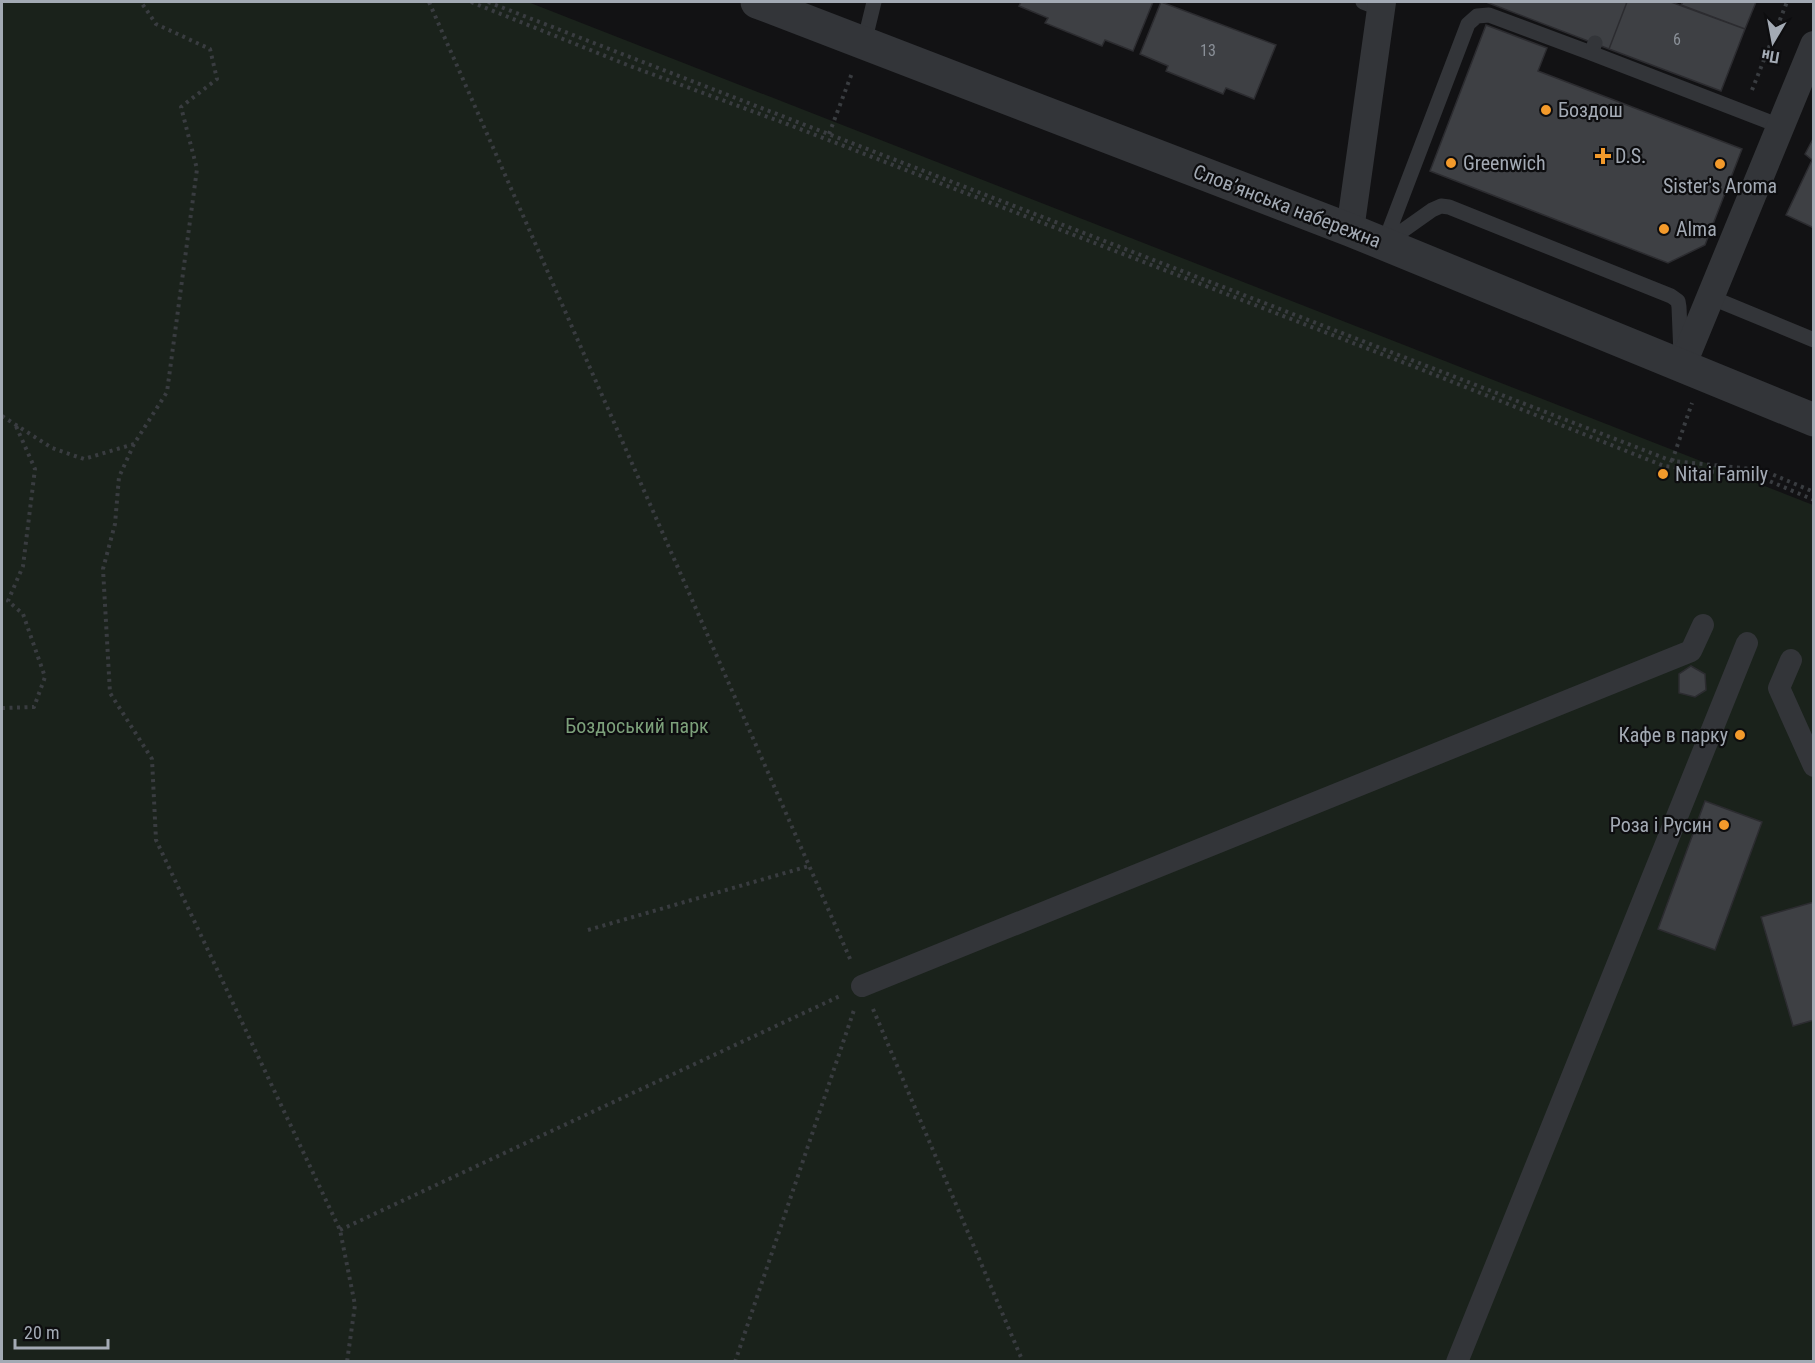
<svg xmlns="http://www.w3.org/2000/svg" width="1815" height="1363" viewBox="0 0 1815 1363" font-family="'Roboto Condensed',sans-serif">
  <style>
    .green { fill: #1a221b }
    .building { fill: #3e4044; stroke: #2c2c30; stroke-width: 1.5 }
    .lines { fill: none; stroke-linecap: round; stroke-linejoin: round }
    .path { stroke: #393c40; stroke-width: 4; stroke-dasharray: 3 4.5; stroke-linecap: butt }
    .service { stroke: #333539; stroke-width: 15 }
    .pedestrian { stroke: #333539; stroke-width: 22 }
    .minor { stroke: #333539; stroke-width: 28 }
    .tertiary { stroke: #333539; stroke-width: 33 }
    .poi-dot { fill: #f39a2b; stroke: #0d0d0f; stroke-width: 2 }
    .labels { text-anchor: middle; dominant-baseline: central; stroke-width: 4.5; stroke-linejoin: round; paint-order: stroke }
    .number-label { font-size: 16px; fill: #8a9098 }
    .poi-label { font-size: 20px; fill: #a3aab4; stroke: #0d0d0f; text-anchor: start }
    .street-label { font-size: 20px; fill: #a3aab4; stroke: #0d0d0f }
    .park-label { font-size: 20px; fill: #7ca07a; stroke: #0d0d0f }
  </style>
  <rect width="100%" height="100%" fill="#121214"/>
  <path class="green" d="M2 2H528L1813 505V1361L2 1362Z"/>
  <path class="building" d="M1021 2H1153L1133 51 1105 40 1102 46 1045 23 1048 18 1019 6Z
    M1161 2 1276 45 1254 99 1226 88 1223 94 1166 71 1168 66 1140 54Z
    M1486 2H1627L1609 49Z
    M1627 2H1671L1745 29 1721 91 1609 49Z
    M1683 2H1756L1745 29 1681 5Z
    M1486 25 1547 48 1538 71 1742 149 1705 245 1668 263 1430 171Z
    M1814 137V228L1786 215 1812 160 1805 154Z
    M1691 666 1705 674 1706 690 1695 697 1679 693V674Z
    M1705 801 1762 822 1715 950 1658 929Z
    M1814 902V1020L1793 1026 1761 917Z"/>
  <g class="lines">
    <path class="path" d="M429 2 851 961
      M471 2 630 66 787 124 1415 367 1664 466 1751 476 1767 480 1814 500
      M488 2 1672 461 1762 470 1814 492
      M1752 90 1787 2
      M829 134 852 73
      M2 416 52 448 84 459 134 444 167 392 197 169 181 107 217 79 210 49 156 24 141 2
      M134 444 119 477 115 524 103 569 110 693 152 759 156 840 340 1230 355 1305 347 1362
      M1672 461 1692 403
      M2 708 34 707 45 677 23 614 8 601 23 566 35 469 16 426
      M588 930 809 866
      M873 1009 1023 1362
      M340 1230 840 996
      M735 1362 854 1010"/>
    <path class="service" d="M1363 2 1381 9
      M864 43 874 2
      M1591 53 1780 126
      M1384 244 1432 210 1441 206 1449 207 1671 296 1678 301 1679 307 1681 355
      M1384 244 1468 24 1477 16 1489 15 1591 53 1595 43
      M1710 297 1814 340"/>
    <path class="pedestrian" d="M1791 660 1779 688 1814 766
      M862 986 1691 651 1703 625
      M1457 1362 1747 643"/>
    <path class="minor" d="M1350 230 1382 2
      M1682 366 1814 45"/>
    <path class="tertiary" d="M757 2 1350 230 1814 420"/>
  </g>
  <g class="poi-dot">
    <circle cx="1546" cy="110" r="6"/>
    <path d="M1600 147h6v6h6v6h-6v6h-6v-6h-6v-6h6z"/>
    <circle cx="1451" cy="163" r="6"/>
    <circle cx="1720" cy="164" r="6"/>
    <circle cx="1664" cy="229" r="6"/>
    <circle cx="1663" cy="474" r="6"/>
    <circle cx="1740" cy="735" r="6"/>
    <circle cx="1724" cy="825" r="6"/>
  </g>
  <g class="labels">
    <g class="number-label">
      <text x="1677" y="39">6</text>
      <text x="1208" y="50">13</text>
    </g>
    <g class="poi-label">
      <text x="1558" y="110">Боздош</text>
      <text x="1615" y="156">D.S.</text>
      <text x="1463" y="163">Greenwich</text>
      <text x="1720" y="186" text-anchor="middle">Sister's Aroma</text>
      <text x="1676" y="229">Alma</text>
      <text x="1675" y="474">Nitai Family</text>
      <text x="1728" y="735" text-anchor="end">Кафе в парку</text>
      <text x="1712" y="825" text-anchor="end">Роза і Русин</text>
    </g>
    <g class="street-label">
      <text transform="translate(1287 206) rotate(21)">Словʼянська набережна</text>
    </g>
    <g class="park-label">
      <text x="637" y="726">Боздоський парк</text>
    </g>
  </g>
  <rect width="1815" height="1363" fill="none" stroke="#a3aab4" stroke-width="6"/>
  <g transform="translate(1773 42) rotate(190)" stroke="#0d0d0f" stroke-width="4.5" paint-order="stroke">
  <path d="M0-4.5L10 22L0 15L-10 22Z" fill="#a3aab4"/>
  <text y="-9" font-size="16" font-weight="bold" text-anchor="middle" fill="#a3aab4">Пн</text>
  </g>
  <path d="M15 1339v9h93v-9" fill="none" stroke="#a3aab4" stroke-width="3"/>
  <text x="24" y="1339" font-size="18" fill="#a3aab4" stroke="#0d0d0f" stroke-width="4.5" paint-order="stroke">20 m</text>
</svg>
